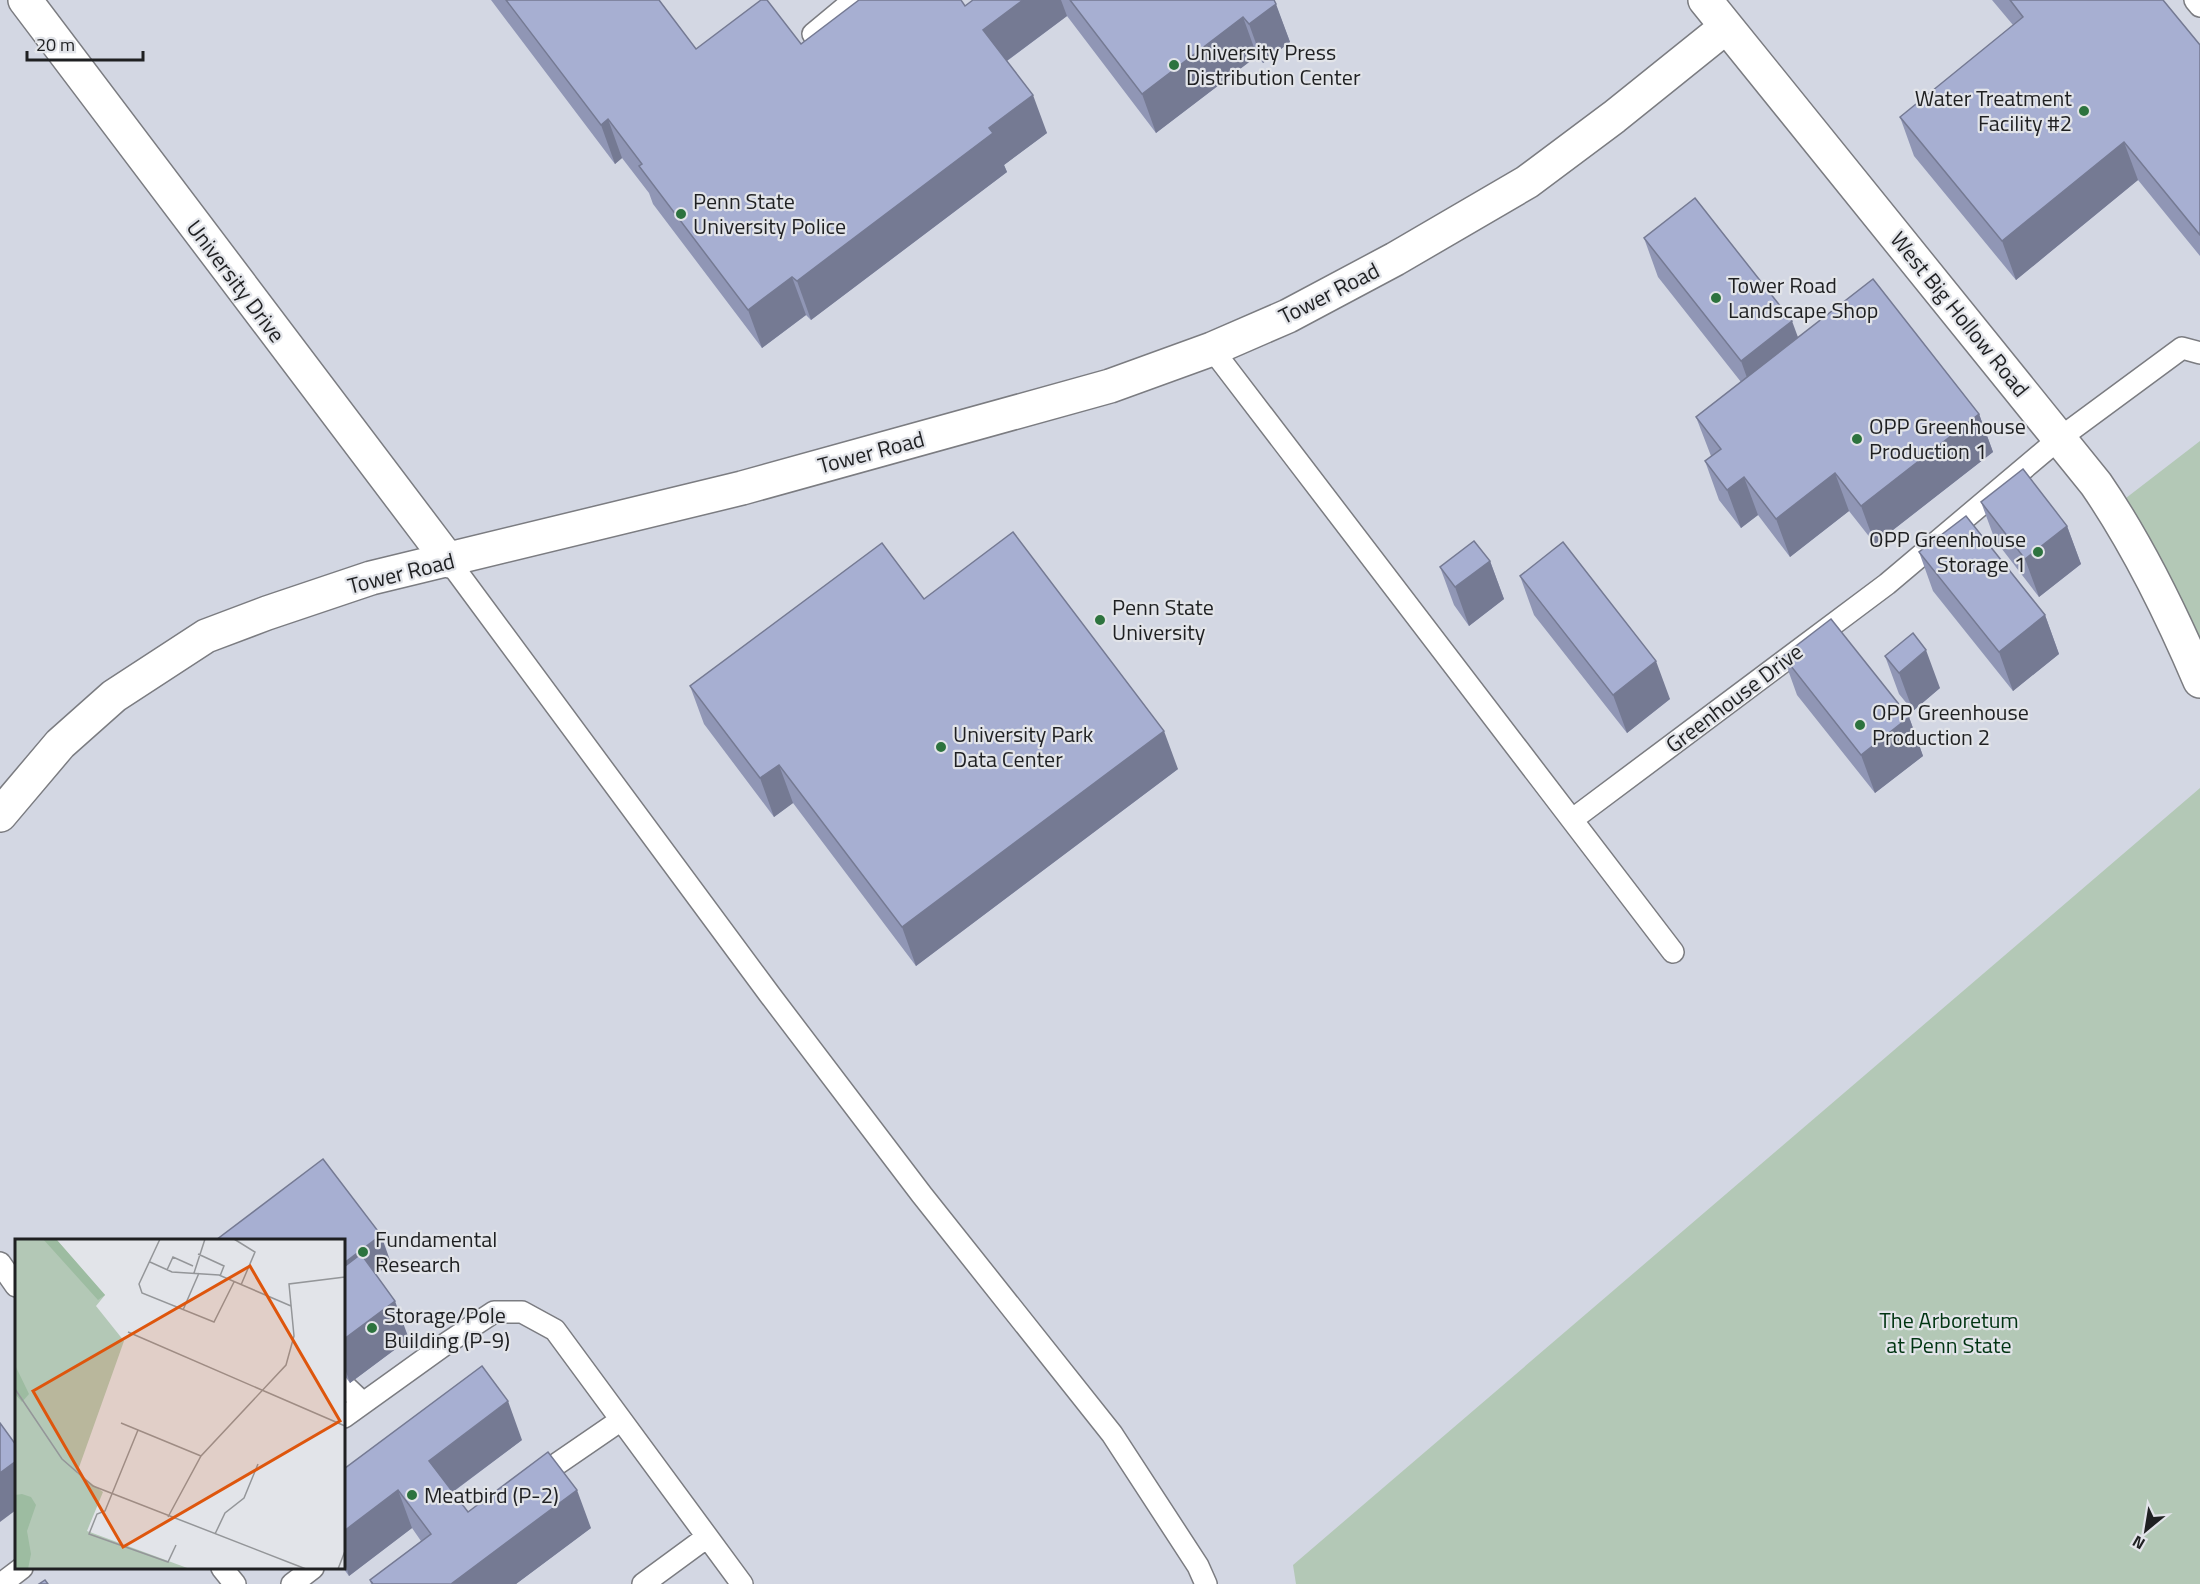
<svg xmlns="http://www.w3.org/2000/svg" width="2200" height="1584" viewBox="0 0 2200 1584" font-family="'Titillium Web',sans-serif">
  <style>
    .built { fill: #d3d7e3; fill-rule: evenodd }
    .green { fill: #b3c8b6 }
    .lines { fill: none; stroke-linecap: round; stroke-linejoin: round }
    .lane-casing { stroke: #7b7c81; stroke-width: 24 }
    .street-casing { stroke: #7b7c81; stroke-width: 36 }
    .lane { stroke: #fff; stroke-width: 21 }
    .street { stroke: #fff; stroke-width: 33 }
    .wall { fill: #9096b5 }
    .shaded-wall { fill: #757a93 }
    .building { fill: #a7afd2; stroke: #757a93; stroke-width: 1.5 }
    .poi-dot { fill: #2d733e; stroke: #e2e4e9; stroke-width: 2 }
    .labels { text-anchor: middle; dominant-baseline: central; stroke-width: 4.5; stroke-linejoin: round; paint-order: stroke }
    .poi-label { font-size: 22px; fill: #1f2022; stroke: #e2e4e9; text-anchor: start }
    .street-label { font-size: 22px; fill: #1f2022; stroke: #e2e4e9 }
    .park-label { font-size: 22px; fill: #003412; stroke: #e2e4e9 }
    .inset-road { fill: none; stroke: #949699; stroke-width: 1.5 }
    .view { fill: #de560d; fill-opacity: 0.15; stroke: #de560d; stroke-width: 3 }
    .inset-edge { fill: none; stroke: #1f2022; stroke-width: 3 }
  </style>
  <rect width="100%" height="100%" fill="#e2e4e9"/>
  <path class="built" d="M0 0H2200V1584H0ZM16 1240H344V1568H16Z"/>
  <path class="green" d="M2200 441V681L2113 508Z
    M2200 788V1584H1296L1293 1565Z"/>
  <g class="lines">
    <defs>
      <path id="lane" d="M2195 0 2200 6
        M813 34 854 0
        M1212 349 1673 952
        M449 561 770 995 922 1195 1112 1434 1198 1566 1206 1584
        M1573 819 1887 584 2060 438 2182 348 2200 353
        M0 1263 16 1286
        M344 1385 363 1403
        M344 1417 447 1343 494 1312H522L555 1330 742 1584
        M535 1479 621 1420
        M222 1568 235 1584
        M1 1584 22 1568
        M292 1584 313 1568
        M643 1584 707 1537"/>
      <path id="street" d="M25 0 449 561
        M1705 0 2096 484C2138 545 2171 613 2200 681
        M0 815 60 744 114 696 206 636 267 613 371 578 742 488 1110 386 1212 349 1288 316 1395 259 1527 182 1614 117 1726 27"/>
    </defs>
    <use href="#lane" class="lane-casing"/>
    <use href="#street" class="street-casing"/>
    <use href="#lane" class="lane"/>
    <use href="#street" class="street"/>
  </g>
  <path class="wall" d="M491 0H659L696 49 801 44 965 6 973 0H1274L1290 42 1263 63 1257 56 1156 133 1067 16 1007 61 1047 133 1004 165 1007 172 811 320 806 315 762 348 653 204 649 193 622 158 615 164Z
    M1992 0H2163L2200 45V256L2138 180 2016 280 1914 156 1900 117 2013 25Z
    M1644 238 1798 337 1979 414 1993 452 1875 544 1849 511 1790 557 1758 515 1741 528 1719 500 1705 461 1711 456 1696 417 1741 382 1658 277Z
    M1981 502 2067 526 2081 564 2039 597 1995 540Z
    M1919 552 2045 615 2059 654 2013 691 1933 591Z
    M1490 561 1504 599 1469 626 1454 605 1440 567Z
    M1520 576 1670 699 1627 733 1534 615Z
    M924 599 1178 769 916 966 793 803 774 817 704 724 690 686Z
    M1783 656 1909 717 1923 756 1875 793 1797 695Z
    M1885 656 1940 688 1913 711 1899 694Z
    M344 1240 391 1263 376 1274 409 1339 350 1383 344 1375Z
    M522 1440 453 1492 468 1512 591 1528 516 1584H371L370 1580 421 1541 412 1528 349 1576 343 1568 344 1469Z"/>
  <path class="shaded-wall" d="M1023 0H1061L1067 16 997 68 983 30Z
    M1276 4 1290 42 1263 63 1249 24Z
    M1243 17 1257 56 1156 133 1142 94Z
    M1033 95 1047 133 1004 165 1007 172 811 320 797 281 989 128Z
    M608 119 622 158 615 164 601 125Z
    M2124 142 2138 180 2016 280 2002 241Z
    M792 277 806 315 762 348 748 310Z
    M1792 321 1806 359 1755 400 1741 361Z
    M1979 414 1993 452 1875 544 1861 506Z
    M1835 473 1849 511 1790 557 1776 519Z
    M1744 477 1758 515 1741 528 1727 490Z
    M2067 526 2081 564 2039 597 2025 559Z
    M1490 561 1504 599 1469 626 1455 587Z
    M2045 615 2059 654 2013 691 1999 652Z
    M1926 650 1940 688 1913 711 1899 673Z
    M1656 661 1670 699 1627 733 1613 695Z
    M1909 717 1923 756 1875 793 1861 755Z
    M1164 731 1178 769 916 966 902 927Z
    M779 765 793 803 774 817 760 778Z
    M381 1235 391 1263 344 1299V1263Z
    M395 1301 409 1339 350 1383 344 1366V1339Z
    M508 1401 522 1440 443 1499 429 1461Z
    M16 1461V1510L0 1522V1473Z
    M398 1490 412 1528 349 1576 344 1560V1531Z
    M577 1490 591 1528 516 1584H451Z"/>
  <path class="building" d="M506 0H659L696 49 761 0H767L801 44 859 0H961L965 6 973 0H1023L983 30 1033 95 989 128 993 133 797 281 792 277 748 310 639 166 642 164 608 119 601 125Z
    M1070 0H1274L1276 4 1249 24 1243 17 1142 94Z
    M2010 0H2163L2200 45V235L2124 142 2002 241 1900 117 2023 17Z
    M1695 198 1792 321 1741 361 1644 238Z
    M1873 279 1979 414 1861 506 1835 473 1776 519 1744 477 1727 490 1705 461 1721 449 1696 417Z
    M2023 469 2067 526 2025 559 1981 502Z
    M1966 516 2045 615 1999 652 1919 552Z
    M1013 532 1164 731 902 927 779 765 760 778 690 686 882 543 924 599Z
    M1474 541 1490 561 1455 587 1440 567Z
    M1563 542 1656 661 1613 695 1520 576Z
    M1831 619 1909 717 1861 755 1783 656Z
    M1913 633 1926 650 1899 673 1885 656Z
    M323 1159 381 1235 344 1263V1240H216Z
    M361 1254 395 1301 344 1339V1267Z
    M482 1366 508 1401 429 1461 468 1512 548 1452 577 1490 451 1584H373L370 1580 431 1534 398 1490 344 1531V1469Z
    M0 1423 16 1445V1461L0 1473Z
    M45 1580 48 1584H39Z"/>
  <g class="poi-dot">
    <circle cx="1174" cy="65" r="6"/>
    <circle cx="2084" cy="111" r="6"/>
    <circle cx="681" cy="214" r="6"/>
    <circle cx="1716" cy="298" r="6"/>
    <circle cx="1857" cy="439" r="6"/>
    <circle cx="2038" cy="552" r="6"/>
    <circle cx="1100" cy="620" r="6"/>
    <circle cx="1860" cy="725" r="6"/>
    <circle cx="941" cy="747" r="6"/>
    <circle cx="363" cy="1252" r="6"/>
    <circle cx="372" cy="1328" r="6"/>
    <circle cx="412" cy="1495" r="6"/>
  </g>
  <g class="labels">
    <g class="poi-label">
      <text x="1186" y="52">University Press<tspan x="1186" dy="25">Distribution Center</tspan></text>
      <text x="2072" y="98" text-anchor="end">Water Treatment<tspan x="2072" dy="25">Facility #2</tspan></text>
      <text x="693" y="201">Penn State<tspan x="693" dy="25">University Police</tspan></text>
      <text x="1728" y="285">Tower Road<tspan x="1728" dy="25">Landscape Shop</tspan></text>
      <text x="1869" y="426">OPP Greenhouse<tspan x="1869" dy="25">Production 1</tspan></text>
      <text x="2026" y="539" text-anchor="end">OPP Greenhouse<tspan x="2026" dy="25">Storage 1</tspan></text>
      <text x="1112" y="607">Penn State<tspan x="1112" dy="25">University</tspan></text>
      <text x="1872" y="712">OPP Greenhouse<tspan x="1872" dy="25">Production 2</tspan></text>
      <text x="953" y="734">University Park<tspan x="953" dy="25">Data Center</tspan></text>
      <text x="375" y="1239">Fundamental<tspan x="375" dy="25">Research</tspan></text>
      <text x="384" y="1315">Storage/Pole<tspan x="384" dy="25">Building (P-9)</tspan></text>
      <text x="424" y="1495">Meatbird (P-2)</text>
    </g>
    <g class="street-label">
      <text transform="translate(236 281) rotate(53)">University Drive</text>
      <text transform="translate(1329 293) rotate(-27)">Tower Road</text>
      <text transform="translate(1960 314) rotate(51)">West Big Hollow Road</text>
      <text transform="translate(871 452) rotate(-15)">Tower Road</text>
      <text transform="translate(401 573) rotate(-14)">Tower Road</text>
      <text transform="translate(1734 698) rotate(-37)">Greenhouse Drive</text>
    </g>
    <g class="park-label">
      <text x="1949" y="1320">The Arboretum<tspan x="1949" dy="25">at Penn State</tspan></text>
    </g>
  </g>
  <g transform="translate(15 1239)">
    <rect width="330" height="330" fill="#e2e4e9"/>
    <path d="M0 0H41L90 56 81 67 109 102 62 234 88 253 72 292 175 330H0Z" fill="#b3c8b6"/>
    <path d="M28 0H41L90 56 83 61ZM0 126 14 155 7 163 0 155ZM7 255 16 258 21 266 12 292 16 315 13 330H0V256Z" fill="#9dbca1"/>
    <path class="inset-road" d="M145 0 124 45 127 54 199 83 219 43M219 0 240 13 226 46M183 15 209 27 205 37M135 23 157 33 204 36 276 67M152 31 158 18 178 27M179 34 190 0M168 71 184 34M113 93 330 187M0 150 47 220 78 247 291 330M106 184 186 217M123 191 90 272 82 275 74 295 153 323 161 306M153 278 186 217 271 126 279 97 274 45 330 38M200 295 210 274 229 259 243 225M323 330 330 312"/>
    <path class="view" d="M235 27 325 182 108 308 18 152Z"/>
    <rect width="330" height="330" class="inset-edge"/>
  </g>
  <g transform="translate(2146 1530) rotate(210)" stroke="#e2e4e9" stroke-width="4.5" paint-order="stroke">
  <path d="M0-4.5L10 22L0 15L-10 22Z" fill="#1f2022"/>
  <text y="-9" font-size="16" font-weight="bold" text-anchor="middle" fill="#1f2022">N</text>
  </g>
  <path d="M27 51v9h116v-9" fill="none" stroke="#1f2022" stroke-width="3"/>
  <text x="36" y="51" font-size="18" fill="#1f2022" stroke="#e2e4e9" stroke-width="4.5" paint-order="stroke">20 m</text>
</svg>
